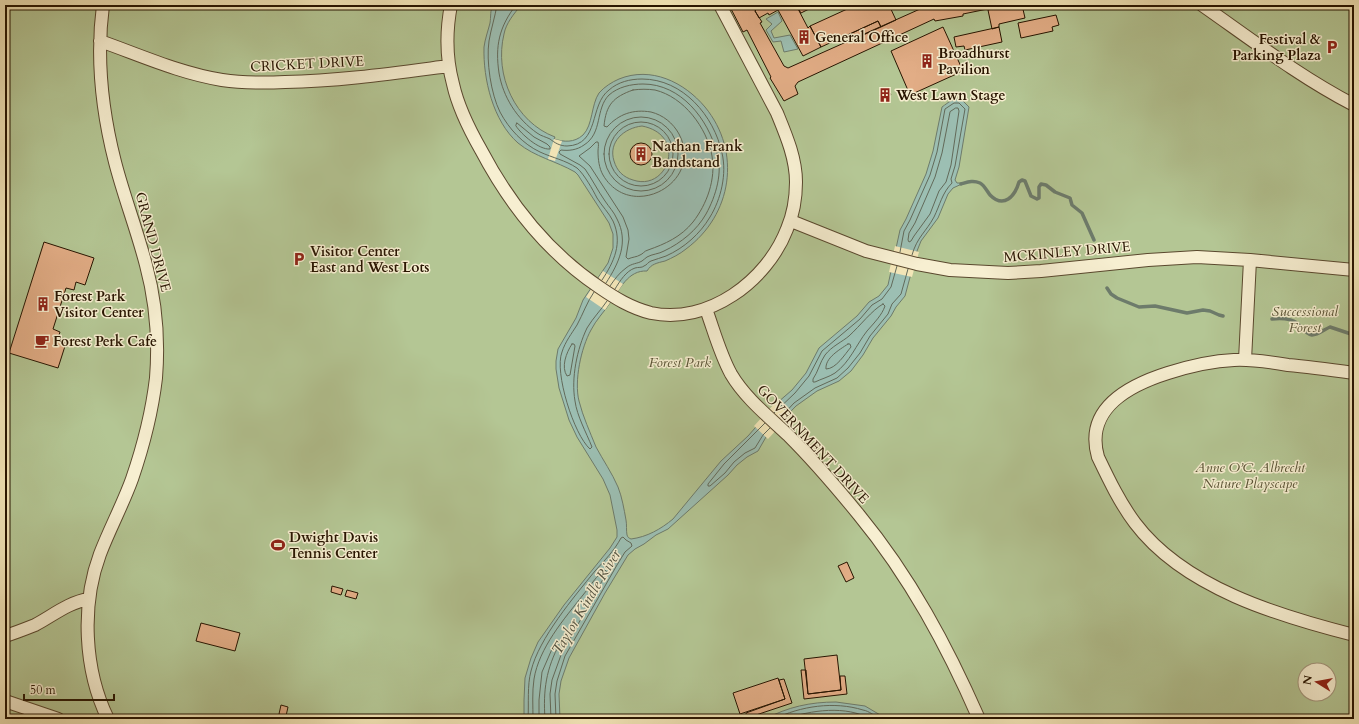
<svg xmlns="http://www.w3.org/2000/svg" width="1359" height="724" viewBox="0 0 1359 724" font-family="Cardo,serif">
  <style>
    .green { fill: #b4c694; stroke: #6e6d4a; fill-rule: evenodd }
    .water { fill: #9cbfb3; stroke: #6d7b6b; fill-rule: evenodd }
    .pier { fill: #f3e6b8 }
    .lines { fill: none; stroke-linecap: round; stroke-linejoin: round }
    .shore { stroke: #626a5a; stroke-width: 1 }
    .stream { stroke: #6d7b6b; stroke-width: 3.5 }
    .building { fill: #e2ad86; stroke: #271400 }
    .minor-casing { stroke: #5a482e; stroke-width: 14 }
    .minor { stroke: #f7efd1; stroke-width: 12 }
    .labels { text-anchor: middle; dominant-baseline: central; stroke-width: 3; stroke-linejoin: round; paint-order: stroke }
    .poi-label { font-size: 14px; font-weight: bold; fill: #271400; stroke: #f7efd1; text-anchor: start }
    .street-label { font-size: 14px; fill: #271400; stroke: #f7efd1 }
    .park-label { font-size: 14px; font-style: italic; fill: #585234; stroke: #f7efd1 }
    .water-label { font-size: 15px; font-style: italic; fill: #50503f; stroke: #f7efd1 }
  </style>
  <rect width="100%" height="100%" fill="#f3e6b8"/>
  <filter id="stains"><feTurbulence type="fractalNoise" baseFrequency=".005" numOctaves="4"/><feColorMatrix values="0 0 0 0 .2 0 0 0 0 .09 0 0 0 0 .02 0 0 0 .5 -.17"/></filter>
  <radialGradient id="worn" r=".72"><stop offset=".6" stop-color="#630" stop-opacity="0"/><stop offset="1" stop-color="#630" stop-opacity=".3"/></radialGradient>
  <path class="green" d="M5 5H1354V719H5ZM1305 670H1329V694H1305Z"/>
  <path class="water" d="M493 5H521C514 14 506 23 504 34 494 75 515 122 555 137L554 139C564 142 574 143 583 135 593 125 591 105 599 93 604 87 612 82 619 79 651 66 684 82 705 107 742 152 732 215 686 249 680 254 672 258 665 261 657 263 651 264 647 271 628 270 620 289 610 303 604 312 596 320 591 330 581 348 574 381 579 401 583 417 590 432 596 447 603 460 612 473 618 487 622 497 624 509 626 520 627 525 626 530 627 535 628 538 629 538 631 539 647 537 661 529 673 519L721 461 748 436 777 403 792 390 806 373 819 348 857 316 869 302 879 296 888 285 900 230 906 219 926 174 933 151 942 107C949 102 953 98 961 99L969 107 959 167 955 180 957 183H964L953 188 948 194 938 218 921 241 917 251 905 296 896 307 891 316 873 338 863 355 851 371 839 381 817 391 796 406 766 437 758 451 747 457 737 465 728 475 668 529 656 535 644 544 635 549 628 555 605 593 569 658 561 681 559 694 560 719H524V700L525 678 531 658 538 642 564 605 610 548 617 537V530L610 495 603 479 577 437 569 420 559 388 556 369V361L558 349 576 318 583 300 608 263 613 248V234L609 223 578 175 575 172C556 161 535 157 518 143 493 121 483 79 484 47 485 39 488 31 490 23 491 17 490 10 493 5ZM642 126C688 135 668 192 633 180 623 177 617 171 614 161 608 142 624 128 642 126Z
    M778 12 782 21 771 31 774 38 790 35 798 49 784 52 781 41 773 42 766 30 772 24 766 19Z
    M836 702 865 706 887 719H765C788 707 810 702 836 702Z"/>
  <path class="pier" d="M554 139 562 141 555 161 548 159Z
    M895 246 919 252 912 277 889 272Z
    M603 271 623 284 605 310 586 297Z
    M776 402 790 415 768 439 754 426Z"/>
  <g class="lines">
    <path class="shore" d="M497 5C495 17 491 29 489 41 486 61 491 94 500 112 509 129 523 144 540 152 553 158 565 160 577 168 584 174 593 190 597 198 602 206 609 213 613 221 623 243 614 262 602 280
      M516 5C499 27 495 46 499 73 503 97 517 119 537 133 541 136 546 137 550 139 555 143 560 146 567 146 600 145 589 105 609 90 618 82 630 79 642 79 683 79 714 116 722 153 727 174 721 199 710 217 700 234 684 248 666 256 661 258 656 259 651 261 648 262 647 265 644 266 642 268 638 267 635 268 626 271 620 281 615 289
      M633 90C640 89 648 89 655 90 684 97 707 128 712 156 716 179 707 204 693 222 681 237 665 244 648 250 644 251 643 254 640 255 637 257 632 257 628 259L626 257 629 239 628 230 623 217 590 166 579 156 590 148 596 142H598C599 145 598 148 598 151 598 159 599 168 603 175 631 223 705 182 679 134 673 123 663 115 651 112 633 109 619 114 607 127L604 126C606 105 613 97 633 90Z
      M956 108H958L959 111 951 165 946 182 939 191 930 214 914 236 911 241 909 242 908 240 909 233 915 223 935 177 942 153 950 112Z
      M604 154a37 37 0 1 1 74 0a37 37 0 1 1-74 0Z
      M609 154a32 32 0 1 1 64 0a32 32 0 1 1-64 0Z
      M517 123 534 137 547 144 550 147V149C539 150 521 134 516 126Z
      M900 252 904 231 910 220 930 175 937 152 945 109 954 103H959L965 109 955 166 951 179 952 183C942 193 940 205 934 217 926 232 917 237 912 255
      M606 283C619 263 629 242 617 219 614 212 609 207 605 201 598 191 592 179 585 169L580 165 560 154 559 152 561 150C569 151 577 150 584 145 603 133 595 109 609 95 618 87 631 84 643 84 681 84 708 119 717 153 723 172 716 196 706 214 697 230 681 243 664 251 659 254 652 254 647 257 645 258 644 260 642 261 637 264 632 263 626 268 619 273 615 279 610 286
      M594 292C587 302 583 314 577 325 572 333 565 342 562 352 554 372 574 435 590 449L592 447C586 432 577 416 575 401 571 378 577 349 587 328 593 318 601 310 607 301
      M883 304 885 306C882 315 874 323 867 331 856 345 850 362 835 373 829 377 821 379 815 382H813V379C818 372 820 362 825 355 832 346 842 342 849 336 860 326 872 310 883 304Z
      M572 344H574L575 346 570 375 567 376C561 367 566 353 572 344Z
      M848 344H850L851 347C845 354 836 369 826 369 825 358 839 350 848 344Z
      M774 413 795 393 809 376 822 351 860 319 872 305 882 299 891 287 897 266
      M780 418 794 403 815 388 837 378 848 368 860 353 870 336 888 314 892 304 901 294 908 269
      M765 423 724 464 708 484V486H710L725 473 734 462 745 453 755 448 763 435 770 428
      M528 719C529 703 527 686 531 671 539 638 574 597 595 571 605 560 614 551 621 538L623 537 626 540 631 543 632 546 625 552 617 565 565 656 557 681 555 694 556 719
      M533 719C533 706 532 692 534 679 539 648 564 619 583 595 589 588 598 573 605 570L607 572 561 655 552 680 550 694 551 719
      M539 719V700L542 672 552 649 556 642 558 641 560 643C546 669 543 690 545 719
      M774 719C801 706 834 701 863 710 869 711 875 716 879 719
      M786 719C810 710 847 705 870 719
      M808 719 835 717 851 719"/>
    <path class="stream" d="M961 184C968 182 973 180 980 183 984 185 987 191 990 195 1004 209 1015 196 1019 182L1022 180 1025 181 1031 196 1037 199 1039 198V187L1041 184 1046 185 1055 192 1070 198 1072 205 1082 213 1094 240
      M1107 288 1111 294 1117 298 1139 307 1155 306 1187 313 1203 310 1210 311 1219 315 1223 316
      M1272 319C1281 318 1290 318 1297 323 1302 327 1305 334 1312 335 1318 335 1325 329 1330 327L1354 335"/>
  </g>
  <path class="building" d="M729 5H759L755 11 762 22 760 23 784 66 788 68 929 5H1007L963 14V16L935 21 934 19 798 82 795 86 798 94 784 101 770 78 771 77 747 30 743 32Z
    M759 5H796L808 28 810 26 821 47 803 56 778 10 769 15 768 13 759 18 755 11Z
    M796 5H817L801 13Z
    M856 5H889L896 20 881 27 878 21 821 47 810 26Z
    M1009 5H1022L1025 18 999 24V27L992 29 988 10Z
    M1056 15 1059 25 1052 27 1053 31 1021 38 1018 23Z
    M878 21 881 27 850 41 848 35Z
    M943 27 963 71 910 95 891 51Z
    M999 27 1002 42 965 50 964 46 956 47 954 37Z
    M885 89 891 94 886 101 880 96Z
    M630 154a11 11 0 1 1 22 0a11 11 0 1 1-22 0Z
    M44 242 94 258 85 285 76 282 74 290 66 288 53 329 60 332 57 341 66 343 58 368 9 353Z
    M847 562 854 578 846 582 838 566Z
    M332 586 343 589 341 595 331 592Z
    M347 590 358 593 356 599 345 596Z
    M201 623 240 633 235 651 196 641Z
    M837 655 841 690 808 694 804 659Z
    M801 670H806L808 694 841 690 840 676H845L847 694 804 699Z
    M778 678 785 699 740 714 733 693Z
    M784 679 792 703 747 718 746 713 785 699 779 680Z
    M281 705 288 707 286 716 279 714Z"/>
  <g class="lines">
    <defs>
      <path id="minor" d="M103 5C96 58 102 111 115 162 124 197 137 230 146 265 156 302 159 340 156 378 152 412 143 447 132 479 123 504 110 528 100 554 81 605 84 670 108 719
        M451 5C446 31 446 58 453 84 458 107 469 129 481 150 510 205 547 252 599 287 615 298 631 308 651 313 708 325 767 281 787 229 793 215 796 198 796 182 796 158 786 135 777 113L720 5
        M1202 5C1252 40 1300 77 1354 105
        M100 41C140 55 179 73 222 80 243 83 264 83 285 82 340 81 395 73 449 66
        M791 221 866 251 917 264 950 270 1008 273 1041 271 1148 260 1197 257 1250 260 1354 270
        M706 309C714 331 720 354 731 374 745 398 769 417 789 436 814 461 837 488 859 515 910 577 947 646 979 719
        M1245 360 1250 260
        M1354 373C1332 370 1310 367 1288 365 1270 362 1252 359 1234 360 1211 361 1190 366 1168 373 1130 385 1084 408 1098 457 1109 480 1120 503 1135 523 1184 588 1279 616 1354 635
        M5 636C15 633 25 629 35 625 52 616 69 602 89 599
        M5 701 58 719"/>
    </defs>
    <use href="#minor" class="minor-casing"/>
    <use href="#minor" class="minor"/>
  </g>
  <defs>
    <symbol id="building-bare" viewBox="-9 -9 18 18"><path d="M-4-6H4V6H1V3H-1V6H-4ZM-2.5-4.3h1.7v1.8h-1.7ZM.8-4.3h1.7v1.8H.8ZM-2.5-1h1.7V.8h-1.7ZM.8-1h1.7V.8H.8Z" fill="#8f2418" stroke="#f7efd1" stroke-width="2.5" paint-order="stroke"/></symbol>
    <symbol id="parking-bare" viewBox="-9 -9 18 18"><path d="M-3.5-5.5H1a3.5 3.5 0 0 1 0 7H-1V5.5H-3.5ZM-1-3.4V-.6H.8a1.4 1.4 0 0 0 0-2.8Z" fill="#8f2418" stroke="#f7efd1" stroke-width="2.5" paint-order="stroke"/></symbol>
    <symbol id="cafe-bare" viewBox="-9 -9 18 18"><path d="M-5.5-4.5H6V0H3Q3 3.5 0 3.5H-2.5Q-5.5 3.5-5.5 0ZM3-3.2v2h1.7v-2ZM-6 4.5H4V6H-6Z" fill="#8f2418" stroke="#f7efd1" stroke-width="2.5" paint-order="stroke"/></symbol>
    <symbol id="stadium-bare" viewBox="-9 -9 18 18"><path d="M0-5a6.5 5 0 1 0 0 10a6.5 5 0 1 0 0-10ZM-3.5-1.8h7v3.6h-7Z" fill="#8f2418" stroke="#f7efd1" stroke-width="2.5" paint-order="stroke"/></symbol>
  </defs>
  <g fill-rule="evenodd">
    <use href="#building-bare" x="794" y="27" width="20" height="20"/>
    <use href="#parking-bare" x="1322" y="37" width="20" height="20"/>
    <use href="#building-bare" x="917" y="51" width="20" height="20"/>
    <use href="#building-bare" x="875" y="85" width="20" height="20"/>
    <use href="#building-bare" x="631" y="144" width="20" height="20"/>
    <use href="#parking-bare" x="289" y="249" width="20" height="20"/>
    <use href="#building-bare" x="33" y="294" width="20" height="20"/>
    <use href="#cafe-bare" x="32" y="331" width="20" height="20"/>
    <use href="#stadium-bare" x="268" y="535" width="20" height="20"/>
  </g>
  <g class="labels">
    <g class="poi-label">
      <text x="815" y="37">General Office</text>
      <text x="1321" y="39" text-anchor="end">Festival &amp;<tspan x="1321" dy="16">Parking Plaza</tspan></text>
      <text x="938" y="53">Broadhurst<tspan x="938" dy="16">Pavilion</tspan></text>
      <text x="896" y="95">West Lawn Stage</text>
      <text x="652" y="146">Nathan Frank<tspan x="652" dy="16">Bandstand</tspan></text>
      <text x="310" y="251">Visitor Center<tspan x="310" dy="16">East and West Lots</tspan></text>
      <text x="54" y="296">Forest Park<tspan x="54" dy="16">Visitor Center</tspan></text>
      <text x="53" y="341">Forest Perk Cafe</text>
      <text x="289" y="537">Dwight Davis<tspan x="289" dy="16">Tennis Center</tspan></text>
    </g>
    <g class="street-label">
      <text transform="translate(307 64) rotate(-3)">CRICKET DRIVE</text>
      <text transform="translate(153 242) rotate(75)">GRAND DRIVE</text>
      <text transform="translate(1067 252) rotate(-5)">MCKINLEY DRIVE</text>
      <text transform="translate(813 444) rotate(47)">GOVERNMENT DRIVE</text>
    </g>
    <g class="park-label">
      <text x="1305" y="311">Successional<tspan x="1305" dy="16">Forest</tspan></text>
      <text x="680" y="362">Forest Park</text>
      <text x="1250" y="467">Anne O’C. Albrecht<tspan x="1250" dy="16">Nature Playscape</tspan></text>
    </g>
    <g class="water-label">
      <text transform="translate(586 602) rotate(-59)">Taylor Kindle River</text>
    </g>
  </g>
  <rect width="1359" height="724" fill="none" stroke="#f3e6b8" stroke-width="20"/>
  <rect x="6" y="6" width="1347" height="712" fill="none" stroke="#271400" stroke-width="2"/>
  <rect x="10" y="10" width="1339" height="704" fill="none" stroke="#271400"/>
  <g transform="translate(1317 682) rotate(281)"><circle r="19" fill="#f7efd1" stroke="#a4977d"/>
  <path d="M0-3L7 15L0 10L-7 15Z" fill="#8f2418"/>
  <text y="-6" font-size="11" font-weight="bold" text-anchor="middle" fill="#271400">N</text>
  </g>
  <path d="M24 694v6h90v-6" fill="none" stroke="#271400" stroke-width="2"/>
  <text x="30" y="694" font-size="12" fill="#271400" stroke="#f7efd1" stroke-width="3" paint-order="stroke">50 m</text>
  <rect width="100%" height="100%" filter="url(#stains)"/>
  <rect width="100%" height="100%" fill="url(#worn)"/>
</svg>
